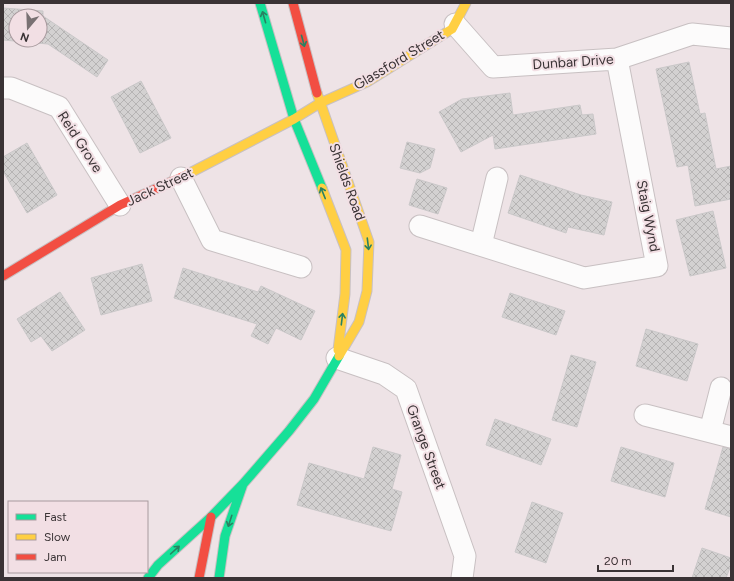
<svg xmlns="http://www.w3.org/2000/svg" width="734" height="581" viewBox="0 0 734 581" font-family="Figtree,sans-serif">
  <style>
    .building { fill: url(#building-cross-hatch); stroke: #cac8c9; fill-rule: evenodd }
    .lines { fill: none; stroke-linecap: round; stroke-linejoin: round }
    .street-casing { stroke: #c8c0c2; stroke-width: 23 }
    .fast-casing { stroke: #c8c0c2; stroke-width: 11 }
    .slow-casing { stroke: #c8c0c2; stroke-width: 11 }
    .jam-casing { stroke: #c8c0c2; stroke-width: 11 }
    .street { stroke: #fcfbfb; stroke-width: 21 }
    .fast { stroke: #16e098; stroke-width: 9 }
    .slow { stroke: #ffcf43; stroke-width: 9 }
    .jam { stroke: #f24e42; stroke-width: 9 }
    .oneway { stroke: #2a8162 }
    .labels { text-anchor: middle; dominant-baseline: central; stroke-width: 4; stroke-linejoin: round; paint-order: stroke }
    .street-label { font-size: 14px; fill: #3a3335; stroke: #f2dfe4 }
  </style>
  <defs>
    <pattern id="building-cross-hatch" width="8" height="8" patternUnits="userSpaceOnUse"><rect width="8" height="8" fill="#d3d1d1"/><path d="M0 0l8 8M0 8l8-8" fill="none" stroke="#b6b4b4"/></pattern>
  </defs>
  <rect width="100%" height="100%" fill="#eee3e6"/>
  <path class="building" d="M3 8 43 11V16L108 60 97 77 48 44 3 40ZM16 16H40V40H16Z
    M689 62 700 114 705 113 716 169 731 166V199L695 206 688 165 677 167 656 69Z
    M141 81 171 138 140 153 111 97Z
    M510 93 513 115 580 105 582 115 593 114 596 134 495 149 493 135 461 152 439 112 462 99Z
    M407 142 435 149 430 168 420 173 400 168Z
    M27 143 57 195 27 213 3 171V157Z
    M520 175 581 195 612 202 604 235 568 227 566 233 508 213Z
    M417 179 447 188 438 214 409 205Z
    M713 211 726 268 690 276 676 220Z
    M142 264 152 301 101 315 91 278Z
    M183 268 258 292 261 286 315 311 301 340 276 328 268 344 251 336 257 324 174 298Z
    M60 292 85 330 52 351 41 336 31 342 17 319Z
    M510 293 565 311 556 335 502 317Z
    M646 329 698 344 687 381 636 366Z
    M571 355 596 362 577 427 552 420Z
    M495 419 551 439 541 465 486 445Z
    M373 447 401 455 392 489 402 492 391 531 297 505 309 463 364 479Z
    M621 447 674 463 665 497 611 481Z
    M723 447 731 449V517L705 509Z
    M532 502 563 513 546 563 515 552Z
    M702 548 731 558V565L726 578H692Z"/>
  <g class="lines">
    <defs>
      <path id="street" d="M455 24 493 67 617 59 692 34 731 38
        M3 88H11L59 107 120 205
        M181 178 212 240 301 267
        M420 226 584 278 657 266 617 59
        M481 245 497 178
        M337 358 384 374 406 389 465 556 462 578
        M645 415 731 437
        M710 431 721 388"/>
      <path id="fast" d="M260 3 294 119 322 188
        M148 578 158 565 211 517 243 484 289 431 314 399 339 356
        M219 578 225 536 243 484"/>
      <path id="slow" d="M317 93 369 242 367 291 359 322 339 356
        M186 175 294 119 320 103 367 82 452 29 466 3
        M322 188 346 250 345 294 338 350"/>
      <path id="jam" d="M293 3 317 93
        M3 276 120 205 186 175
        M199 578 211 517"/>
    </defs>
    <use href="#street" class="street-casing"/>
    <use href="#fast" class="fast-casing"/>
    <use href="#slow" class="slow-casing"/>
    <use href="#jam" class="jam-casing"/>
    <use href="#street" class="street"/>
    <use href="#fast" class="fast"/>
    <use href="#slow" class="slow"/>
    <use href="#jam" class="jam"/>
  </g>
  <defs><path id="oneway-shaft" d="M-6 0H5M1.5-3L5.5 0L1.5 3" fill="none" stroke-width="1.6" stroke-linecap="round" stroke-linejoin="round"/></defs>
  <g class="oneway">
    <use href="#oneway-shaft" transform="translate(264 17) rotate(-106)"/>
    <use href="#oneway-shaft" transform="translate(303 41) rotate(75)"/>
    <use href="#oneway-shaft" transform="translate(323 193) rotate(-112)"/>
    <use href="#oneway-shaft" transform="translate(368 244) rotate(83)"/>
    <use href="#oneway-shaft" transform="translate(342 319) rotate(-83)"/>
    <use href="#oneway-shaft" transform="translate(230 521) rotate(108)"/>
    <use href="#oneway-shaft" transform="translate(175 550) rotate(-42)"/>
  </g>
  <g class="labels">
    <g class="street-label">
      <text transform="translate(399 60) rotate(-31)">Glassford Street</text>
      <text transform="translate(573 62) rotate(-4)">Dunbar Drive</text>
      <text transform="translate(80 142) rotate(57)">Reid Grove</text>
      <text transform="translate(347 182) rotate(70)">Shields Road</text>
      <text transform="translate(160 187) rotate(-25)">Jack Street</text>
      <text transform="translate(648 216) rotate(79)">Staig Wynd</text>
      <text transform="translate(426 447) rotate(70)">Grange Street</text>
    </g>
  </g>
  <rect width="734" height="581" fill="none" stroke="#3a3335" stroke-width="8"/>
  <rect x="8" y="501" width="140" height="72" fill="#f2dfe4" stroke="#a89a9e"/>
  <rect x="16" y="514" width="20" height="6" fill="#16e098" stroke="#a89a9e"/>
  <text x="44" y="521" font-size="12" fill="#3a3335">Fast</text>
  <rect x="16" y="534" width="20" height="6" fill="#ffcf43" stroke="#a89a9e"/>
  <text x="44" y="541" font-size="12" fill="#3a3335">Slow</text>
  <rect x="16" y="554" width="20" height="6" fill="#f24e42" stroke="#a89a9e"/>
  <text x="44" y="561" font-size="12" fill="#3a3335">Jam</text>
  <g transform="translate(28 28) rotate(199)"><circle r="19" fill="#f2dfe4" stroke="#a89a9e"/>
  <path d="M0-3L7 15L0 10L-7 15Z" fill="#797173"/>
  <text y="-6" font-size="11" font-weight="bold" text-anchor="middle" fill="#3a3335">N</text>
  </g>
  <path d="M598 565v6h75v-6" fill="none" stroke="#3a3335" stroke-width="2"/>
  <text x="604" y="565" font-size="12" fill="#3a3335" stroke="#f2dfe4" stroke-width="3" paint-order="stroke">20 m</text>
</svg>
